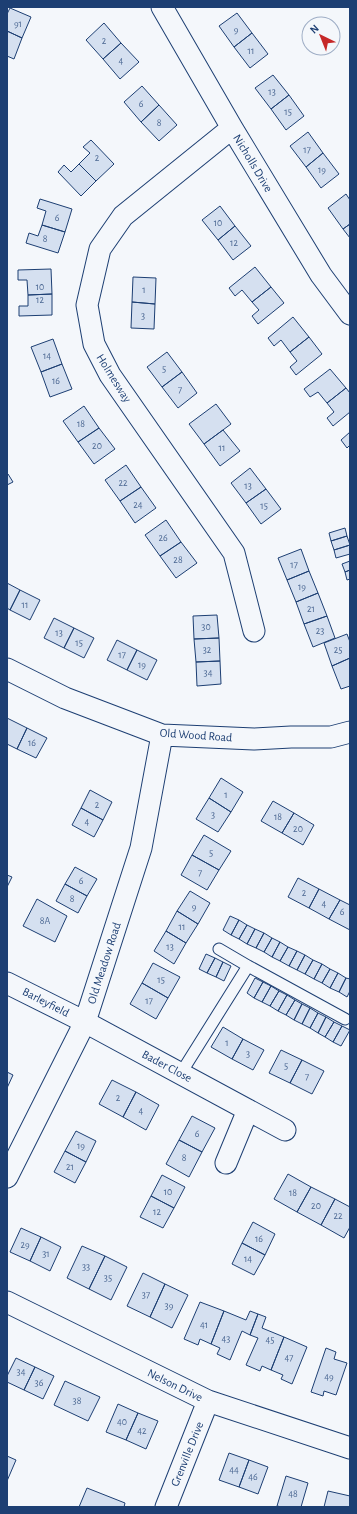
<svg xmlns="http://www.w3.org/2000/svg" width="357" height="1514" viewBox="0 0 357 1514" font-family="'Alegreya Sans',sans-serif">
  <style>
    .building { fill: #d5e0f0; stroke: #1d3f73 }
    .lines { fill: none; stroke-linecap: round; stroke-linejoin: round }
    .service-casing { stroke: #1d3f73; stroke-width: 13 }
    .minor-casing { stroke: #1d3f73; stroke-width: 23 }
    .service { stroke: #f4f7fb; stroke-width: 11 }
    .minor { stroke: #f4f7fb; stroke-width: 21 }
    .labels { text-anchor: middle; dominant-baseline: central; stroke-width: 3; stroke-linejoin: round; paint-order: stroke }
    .number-label { font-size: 10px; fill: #4b6792 }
    .street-label { font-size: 12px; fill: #1d3f73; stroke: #f4f7fb }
  </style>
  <rect width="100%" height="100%" fill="#f4f7fb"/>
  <path class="building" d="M10 8 31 17 22 38 7 31V14Z
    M237 13 252 33 234 47 219 26Z
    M104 23 121 43 103 59 86 40Z
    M7 31 22 38 14 59 7 56Z
    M252 33 268 54 250 68 234 47Z
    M121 43 139 62 120 79 103 59Z
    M273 75 289 95 271 109 255 88Z
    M142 86 159 105 141 122 124 102Z
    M289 95 304 116 286 130 271 109Z
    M159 105 177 125 159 141 141 122Z
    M308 132 323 153 306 167 290 146Z
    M91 140 114 164 96 181 79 164 90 153 83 147Z
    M323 153 339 174 321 188 306 167Z
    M79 164 96 181 81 196 58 172 64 165 71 172Z
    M346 194 350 200V224L343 229 328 208Z
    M40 199 72 209 65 232 42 225 46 211 37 208Z
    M220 206 235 226 218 240 202 220Z
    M350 224V238L343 229Z
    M42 225 65 232 58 253 26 243 29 233 38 236Z
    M235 226 251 246 233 260 218 240Z
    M255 267 271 287 252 302 242 290 235 296 229 288Z
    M51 269 52 294 28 295 27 280H18V270Z
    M133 277 156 278 155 304 132 302Z
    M271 287 284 303 258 324 252 316 259 310 252 302Z
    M52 294V315L19 316V306H28V295Z
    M132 302 155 304 154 329 131 328Z
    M293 317 309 337 290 352 281 340 274 346 268 338Z
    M309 337 322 354 296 375 290 367 297 361 290 352Z
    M53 339 62 364 41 372 31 347Z
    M167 352 182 372 162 387 147 367Z
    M62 364 72 389 50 397 41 372Z
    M330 369 346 388 327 403 318 392 310 397 304 389Z
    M182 372 197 393 178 408 162 387Z
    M346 388 350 393V412L333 426 327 418 334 412 327 403Z
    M216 404 231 424 204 444 189 424Z
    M84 406 99 428 78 442 63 421Z
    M99 428 115 449 94 464 78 442Z
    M223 430 240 451 220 466 204 444Z
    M350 432V445L347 448 341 440Z
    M126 465 141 487 120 501 105 480Z
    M250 468 266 489 246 503 231 483Z
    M8 474 13 482 7 485V475Z
    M141 487 156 508 135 523 120 501Z
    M266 489 281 509 261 524 246 503Z
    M166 520 181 542 160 556 145 535Z
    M345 528 347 536 331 541 329 533Z
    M347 536 350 545 334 550 331 541Z
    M181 542 197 563 176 578 160 556Z
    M350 545V554L336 558 334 550Z
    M301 549 309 571 287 580 278 558Z
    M350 561V570L345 572 342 564Z
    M350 570V579L347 580 345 572Z
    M309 571 318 593 296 602 287 580Z
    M7 583 20 590 10 610 7 608Z
    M20 590 40 600 30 620 10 610Z
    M318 593 327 616 304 624 296 602Z
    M217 615 219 638 194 639 193 616Z
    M327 616 335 638 313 647 304 624Z
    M54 618 74 628 64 648 44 638Z
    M74 628 94 638 84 658 64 648Z
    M347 634 350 642V658L332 666 324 643Z
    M219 638 220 661 196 662 194 639Z
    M117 640 137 650 127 670 107 660Z
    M137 650 157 660 147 680 127 670Z
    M350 658V686L341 689 332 666Z
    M220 661 221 684 197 686 196 662Z
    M7 718 27 728 17 749 7 744Z
    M27 728 47 738 36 758 17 749Z
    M221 778 243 792 231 812 209 798Z
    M90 790 112 802 103 820 81 808Z
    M209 798 231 812 218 832 196 819Z
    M273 801 294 813 282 833 261 821Z
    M81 808 103 820 94 837 72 825Z
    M294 813 314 825 303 845 282 833Z
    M204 835 231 851 219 870 192 855Z
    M192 855 219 870 207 890 181 875Z
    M75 867 97 879 87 896 65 884Z
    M7 875 12 877 7 887Z
    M298 878 319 889 309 908 288 897Z
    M65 884 87 896 78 913 56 901Z
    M319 889 340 900 329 919 309 908Z
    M190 891 210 903 198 924 177 911Z
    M37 899 67 916 55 942 23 926Z
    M340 900 350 905V930L329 919Z
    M177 911 198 924 186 943 166 931Z
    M230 916 239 920 231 935 223 930Z
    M239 920 247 925 239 939 231 935Z
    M247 925 255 929 247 944 239 939Z
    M255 929 264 933 256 948 247 944Z
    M166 931 186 943 174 964 154 951Z
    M264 933 272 938 264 952 256 948Z
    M272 938 280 942 272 957 264 952Z
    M280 942 288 947 280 961 272 957Z
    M288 947 297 951 289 966 280 961Z
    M297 951 305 955 297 970 289 966Z
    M206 954 215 958 207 973 199 969Z
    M305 955 313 960 305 974 297 970Z
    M215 958 223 962 216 977 207 973Z
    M313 960 322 964 314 979 305 974Z
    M223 962 231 966 224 981 216 977Z
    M153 963 180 977 168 998 142 983Z
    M322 964 330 969 322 983 314 979Z
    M330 969 338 973 330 988 322 983Z
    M338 973 346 978 339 992 330 988Z
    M255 978 263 982 254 998 247 993Z
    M346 978 350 979V991L347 997 339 992Z
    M263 982 271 986 262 1002 254 998Z
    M142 983 168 998 156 1019 130 1004Z
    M271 986 279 991 270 1006 262 1002Z
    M279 991 287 995 278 1011 270 1006Z
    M287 995 295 1000 286 1015 278 1011Z
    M295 1000 302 1004 294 1020 286 1015Z
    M302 1004 310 1008 302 1024 294 1020Z
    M310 1008 318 1013 310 1028 302 1024Z
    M318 1013 326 1017 318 1033 310 1028Z
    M326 1017 334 1022 325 1037 318 1033Z
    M334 1022 342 1026 333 1042 325 1037Z
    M342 1026 350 1030 341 1046 333 1042Z
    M223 1027 243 1039 232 1059 211 1047Z
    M243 1039 264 1050 253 1070 232 1059Z
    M281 1050 302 1060 290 1083 269 1073Z
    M302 1060 324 1071 312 1094 290 1083Z
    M7 1072 13 1075 7 1088Z
    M112 1080 136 1092 123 1117 99 1104Z
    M136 1092 159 1105 146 1130 123 1117Z
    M192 1116 215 1128 202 1152 179 1140Z
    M76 1131 96 1141 86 1162 65 1151Z
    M179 1140 202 1152 189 1177 166 1164Z
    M65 1151 86 1162 75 1183 54 1172Z
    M288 1174 311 1187 297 1212 274 1199Z
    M162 1175 185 1187 174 1208 151 1196Z
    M311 1187 335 1199 321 1225 297 1212Z
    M151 1196 174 1208 163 1228 140 1217Z
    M335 1199 350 1207V1227L344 1238 321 1225Z
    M253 1222 275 1234 265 1255 242 1243Z
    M21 1228 41 1237 30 1261 10 1252Z
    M41 1237 61 1247 50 1271 30 1261Z
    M242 1243 265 1255 254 1275 232 1264Z
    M82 1246 105 1256 89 1289 67 1278Z
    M105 1256 127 1267 111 1300 89 1289Z
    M143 1273 165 1284 150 1317 127 1306Z
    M165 1284 188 1295 172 1328 150 1317Z
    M200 1302 224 1311 211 1344 200 1339 198 1345 184 1339Z
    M224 1311 246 1320 250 1311 258 1314 250 1335 242 1331 230 1360 217 1354 220 1348 211 1344Z
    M258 1314 266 1317 262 1328 284 1337 271 1370 262 1366 260 1371 246 1365 258 1338 250 1335Z
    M284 1337 307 1347 292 1384 281 1379 283 1375 271 1370Z
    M326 1348 336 1352 334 1359 347 1363 336 1395 324 1391 323 1396 311 1392Z
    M16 1358 35 1367 24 1390 7 1382V1376Z
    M35 1367 54 1376 43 1399 24 1390Z
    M65 1381 100 1397 88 1421 54 1405Z
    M118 1404 138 1413 126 1440 106 1432Z
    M138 1413 158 1421 146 1449 126 1440Z
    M229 1453 249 1460 239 1487 219 1480Z
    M7 1456 16 1460 7 1481Z
    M249 1460 268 1467 258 1494 239 1487Z
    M286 1476 308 1483 301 1507H282L277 1506Z
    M87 1488 125 1503 124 1507H79Z
    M328 1491 350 1496V1507H324Z"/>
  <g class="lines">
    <defs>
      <path id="service" d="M248 966 345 1019
        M181 1073 248 966 219 949"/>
      <path id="minor" d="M162 7 232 128 321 275 350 314
        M232 128 123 216 100 249 87 305 94 344 110 375 234 553 254 631
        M7 669 65 698 162 735 254 739 291 737H331L350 732
        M7 983 85 1022 285 1130
        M226 1163 248 1110
        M7 1177 85 1022 141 848 162 735
        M7 1302 208 1401 350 1448
        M166 1507 208 1401"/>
    </defs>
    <use href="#service" class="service-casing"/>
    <use href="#minor" class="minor-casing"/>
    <use href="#service" class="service"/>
    <use href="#minor" class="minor"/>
  </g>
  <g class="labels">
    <g class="number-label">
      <text x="18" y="24">91</text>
      <text x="236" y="30">9</text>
      <text x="104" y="41">2</text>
      <text x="251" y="51">11</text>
      <text x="121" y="61">4</text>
      <text x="272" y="92">13</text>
      <text x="141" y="104">6</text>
      <text x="288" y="112">15</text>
      <text x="159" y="123">8</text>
      <text x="307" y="150">17</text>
      <text x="97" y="158">2</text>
      <text x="322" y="170">19</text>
      <text x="57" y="218">6</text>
      <text x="218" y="223">10</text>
      <text x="45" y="239">8</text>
      <text x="234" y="243">12</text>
      <text x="40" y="287">10</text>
      <text x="144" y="290">1</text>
      <text x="40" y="300">12</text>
      <text x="143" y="316">3</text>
      <text x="47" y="356">14</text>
      <text x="164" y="369">5</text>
      <text x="56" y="381">16</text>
      <text x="180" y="390">7</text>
      <text x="81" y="424">18</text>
      <text x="97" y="446">20</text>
      <text x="222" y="448">11</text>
      <text x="123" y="483">22</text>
      <text x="248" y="486">13</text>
      <text x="138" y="505">24</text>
      <text x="264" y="506">15</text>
      <text x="163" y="538">26</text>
      <text x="178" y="560">28</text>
      <text x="294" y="565">17</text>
      <text x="302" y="587">19</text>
      <text x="25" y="605">11</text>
      <text x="311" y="609">21</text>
      <text x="206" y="627">30</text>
      <text x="320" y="631">23</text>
      <text x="59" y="633">13</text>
      <text x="79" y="643">15</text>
      <text x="207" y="650">32</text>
      <text x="338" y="650">25</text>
      <text x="122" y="655">17</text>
      <text x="142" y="665">19</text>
      <text x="208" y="673">34</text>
      <text x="32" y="743">16</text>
      <text x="226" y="795">1</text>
      <text x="97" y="805">2</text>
      <text x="213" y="815">3</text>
      <text x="278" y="817">18</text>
      <text x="87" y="822">4</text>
      <text x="298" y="829">20</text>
      <text x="211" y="853">5</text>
      <text x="200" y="873">7</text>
      <text x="81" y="881">6</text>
      <text x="304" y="893">2</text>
      <text x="72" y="899">8</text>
      <text x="324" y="904">4</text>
      <text x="194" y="907">9</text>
      <text x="342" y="912">6</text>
      <text x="45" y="921">8A</text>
      <text x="182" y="927">11</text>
      <text x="170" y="947">13</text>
      <text x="161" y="980">15</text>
      <text x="149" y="1001">17</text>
      <text x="227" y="1043">1</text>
      <text x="248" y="1054">3</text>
      <text x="286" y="1066">5</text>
      <text x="307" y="1077">7</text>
      <text x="118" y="1098">2</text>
      <text x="141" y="1111">4</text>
      <text x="197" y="1134">6</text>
      <text x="81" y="1146">19</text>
      <text x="184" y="1158">8</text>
      <text x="70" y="1167">21</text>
      <text x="168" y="1192">10</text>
      <text x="293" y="1193">18</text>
      <text x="316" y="1206">20</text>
      <text x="157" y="1212">12</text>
      <text x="338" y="1216">22</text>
      <text x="259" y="1239">16</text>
      <text x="25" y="1245">29</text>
      <text x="46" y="1254">31</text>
      <text x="248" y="1259">14</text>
      <text x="86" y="1267">33</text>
      <text x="108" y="1278">35</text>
      <text x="146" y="1295">37</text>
      <text x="169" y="1306">39</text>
      <text x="204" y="1325">41</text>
      <text x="226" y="1339">43</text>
      <text x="270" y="1340">45</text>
      <text x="289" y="1358">47</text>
      <text x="21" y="1372">34</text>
      <text x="329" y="1377">49</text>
      <text x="39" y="1383">36</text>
      <text x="77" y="1401">38</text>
      <text x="122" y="1422">40</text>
      <text x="142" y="1431">42</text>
      <text x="234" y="1470">44</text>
      <text x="253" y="1477">46</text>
      <text x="293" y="1494">48</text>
    </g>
    <g class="street-label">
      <text transform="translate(253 163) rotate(59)">Nicholls Drive</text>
      <text transform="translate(114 378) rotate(58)">Holmesway</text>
      <text transform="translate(196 735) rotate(4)">Old Wood Road</text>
      <text transform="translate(104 963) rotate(-72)">Old Meadow Road</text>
      <text transform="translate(46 1002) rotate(27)">Barleyfield</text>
      <text transform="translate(167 1066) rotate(28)">Bader Close</text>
      <text transform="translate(175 1385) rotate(26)">Nelson Drive</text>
      <text transform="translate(187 1454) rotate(-68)">Grenville Drive</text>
    </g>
  </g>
  <rect width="357" height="1514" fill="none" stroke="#1d3f73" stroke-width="16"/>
  <g transform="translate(321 36) rotate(317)"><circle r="19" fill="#f4f7fb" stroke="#9eadc5"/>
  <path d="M0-3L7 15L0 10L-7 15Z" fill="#c62828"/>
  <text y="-6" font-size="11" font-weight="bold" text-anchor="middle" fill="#1d3f73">N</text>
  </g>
</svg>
